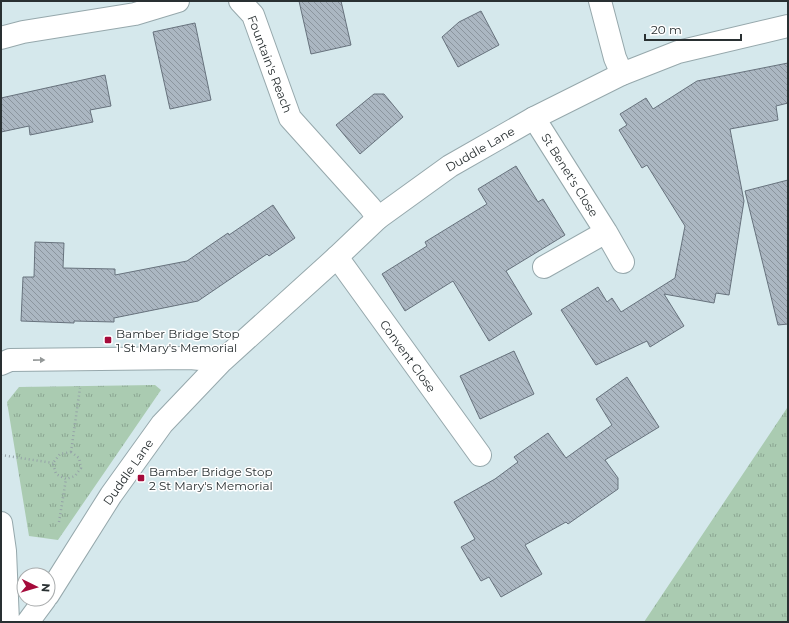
<svg xmlns="http://www.w3.org/2000/svg" width="789" height="623" viewBox="0 0 789 623" font-family="Montserrat,sans-serif">
  <style>
    .grass { fill: url(#grass-tufts) }
    .building { fill: url(#building-back-hatch); stroke: #67727d }
    .lines { fill: none; stroke-linecap: round; stroke-linejoin: round }
    .street-casing { stroke: #96a8ac; stroke-width: 24 }
    .secondary-casing { stroke: #96a8ac; stroke-width: 24 }
    .path { stroke: #95a3a7; stroke-width: 2.5; stroke-dasharray: 1 3; stroke-linecap: butt }
    .street { stroke: #fff; stroke-width: 22 }
    .secondary { stroke: #fff; stroke-width: 22 }
    .oneway { fill: #949898 }
    .poi-dot { fill: #a50b3b; stroke: #fff; stroke-width: 1.5 }
    .labels { text-anchor: middle; dominant-baseline: central; stroke-width: 3; stroke-linejoin: round; paint-order: stroke }
    .street-label { font-size: 12px; fill: #293032; stroke: #fff }
    .poi-label { font-size: 12px; fill: #293032; stroke: #fff; text-anchor: start }
  </style>
  <defs>
    <pattern id="grass-tufts" width="24" height="20" patternUnits="userSpaceOnUse"><rect width="24" height="20" fill="#aacbb1"/><path d="M3 7l-1-3M5 7V3M7 7l1-3M15 17l-1-3M17 17v-4M19 17l1-3" fill="none" stroke="#8aa591"/></pattern>
    <pattern id="building-back-hatch" width="6" height="6" patternUnits="userSpaceOnUse"><rect width="6" height="6" fill="#abb7c2"/><path d="M-1 5l2 2M0 0l6 6M5-1l2 2" fill="none" stroke="#8b959e"/></pattern>
  </defs>
  <rect width="100%" height="100%" fill="#d5e8ec"/>
  <path class="grass" d="M155 385 161 390 58 540 29 536 7 402 19 387Z
    M787 408H788V622H644Z"/>
  <path class="building" d="M299 1H341L351 45 311 54Z
    M481 11 499 45 458 67 442 37 459 22Z
    M195 23 211 100 170 109 153 32Z
    M788 63V103L776 106 778 120 730 129 744 201 729 295 716 293 714 303 664 294 684 326 650 347 647 341 596 365 561 310 598 287 607 302 612 298 621 312 675 278 685 226 647 165 642 168 619 130 627 125 620 114 646 98 653 109 697 81Z
    M105 75 111 106 90 110 93 122 30 135 29 126 1 132V98Z
    M374 94H384L403 117 360 154 336 125Z
    M516 166 538 202 543 199 565 235 506 271 532 314 489 341 453 281 405 311 382 274 427 246 425 242 487 204 478 189Z
    M788 180V324L778 325 745 191Z
    M273 205 295 238 269 256 267 254 198 301 114 318V322L74 321V323L21 321 23 277H34L35 242 64 243 63 268 115 269V275L187 261 228 233 229 235Z
    M514 351 534 394 480 419 460 376Z
    M627 377 659 427 605 460 618 478V489L568 524 566 522 525 545 542 574 501 597 489 577 481 581 461 547 475 539 454 502 495 479 518 462 514 457 548 433 566 458 612 425 596 399Z"/>
  <g class="lines">
    <defs>
      <path id="street" d="M240 1 253 15 290 118 370 207 378 218
        M600 1 615 58 622 74
        M1 38 23 32 135 14 178 1
        M534 118 606 232 623 262
        M337 257 480 455
        M544 267 606 232"/>
      <path id="secondary" d="M1 364 10 360 190 358 222 361
        M1 523 5 551 8 622
        M48 595 111 495 162 424 222 361 337 257 378 218 450 166 534 118 622 74 678 52 788 26
        M28 622 45 599"/>
    </defs>
    <use href="#street" class="street-casing"/>
    <use href="#secondary" class="secondary-casing"/>
    <path class="path" d="M71 452 80 388
      M71 452 79 458 81 468 75 476 66 479 56 474 53 463 60 454Z
      M1 455 53 463
      M59 522 66 479"/>
    <use href="#street" class="street"/>
    <use href="#secondary" class="secondary"/>
  </g>
  <defs><path id="oneway-solid" d="M-6-.8H1V-3.2L6.5 0L1 3.2V.8H-6Z"/></defs>
  <use class="oneway" href="#oneway-solid" transform="translate(39 360) rotate(-1)"/>
  <g class="poi-dot">
    <rect x="104" y="336" width="8" height="8" rx="2"/>
    <rect x="137" y="474" width="8" height="8" rx="2"/>
  </g>
  <g class="labels">
    <g class="street-label">
      <text transform="translate(270 64) rotate(69)">Fountain's Reach</text>
      <text transform="translate(480 149) rotate(-30)">Duddle Lane</text>
      <text transform="translate(570 175) rotate(58)">St Benet's Close</text>
      <text transform="translate(408 356) rotate(54)">Convent Close</text>
      <text transform="translate(128 472) rotate(-55)">Duddle Lane</text>
    </g>
    <g class="poi-label">
      <text x="116" y="333">Bamber Bridge Stop<tspan x="116" dy="14">1 St Mary's Memorial</tspan></text>
      <text x="149" y="471">Bamber Bridge Stop<tspan x="149" dy="14">2 St Mary's Memorial</tspan></text>
    </g>
  </g>
  <rect width="789" height="623" fill="none" stroke="#293032" stroke-width="4"/>
  <g transform="translate(36 587) rotate(95)"><circle r="19" fill="#ffffff" stroke="#a9acad"/>
  <path d="M0-3L7 15L0 10L-7 15Z" fill="#a50b3b"/>
  <text y="-6" font-size="11" font-weight="bold" text-anchor="middle" fill="#293032">N</text>
  </g>
  <path d="M645 34v6h96v-6" fill="none" stroke="#293032" stroke-width="2"/>
  <text x="651" y="34" font-size="12" fill="#293032" stroke="#ffffff" stroke-width="3" paint-order="stroke">20 m</text>
</svg>
